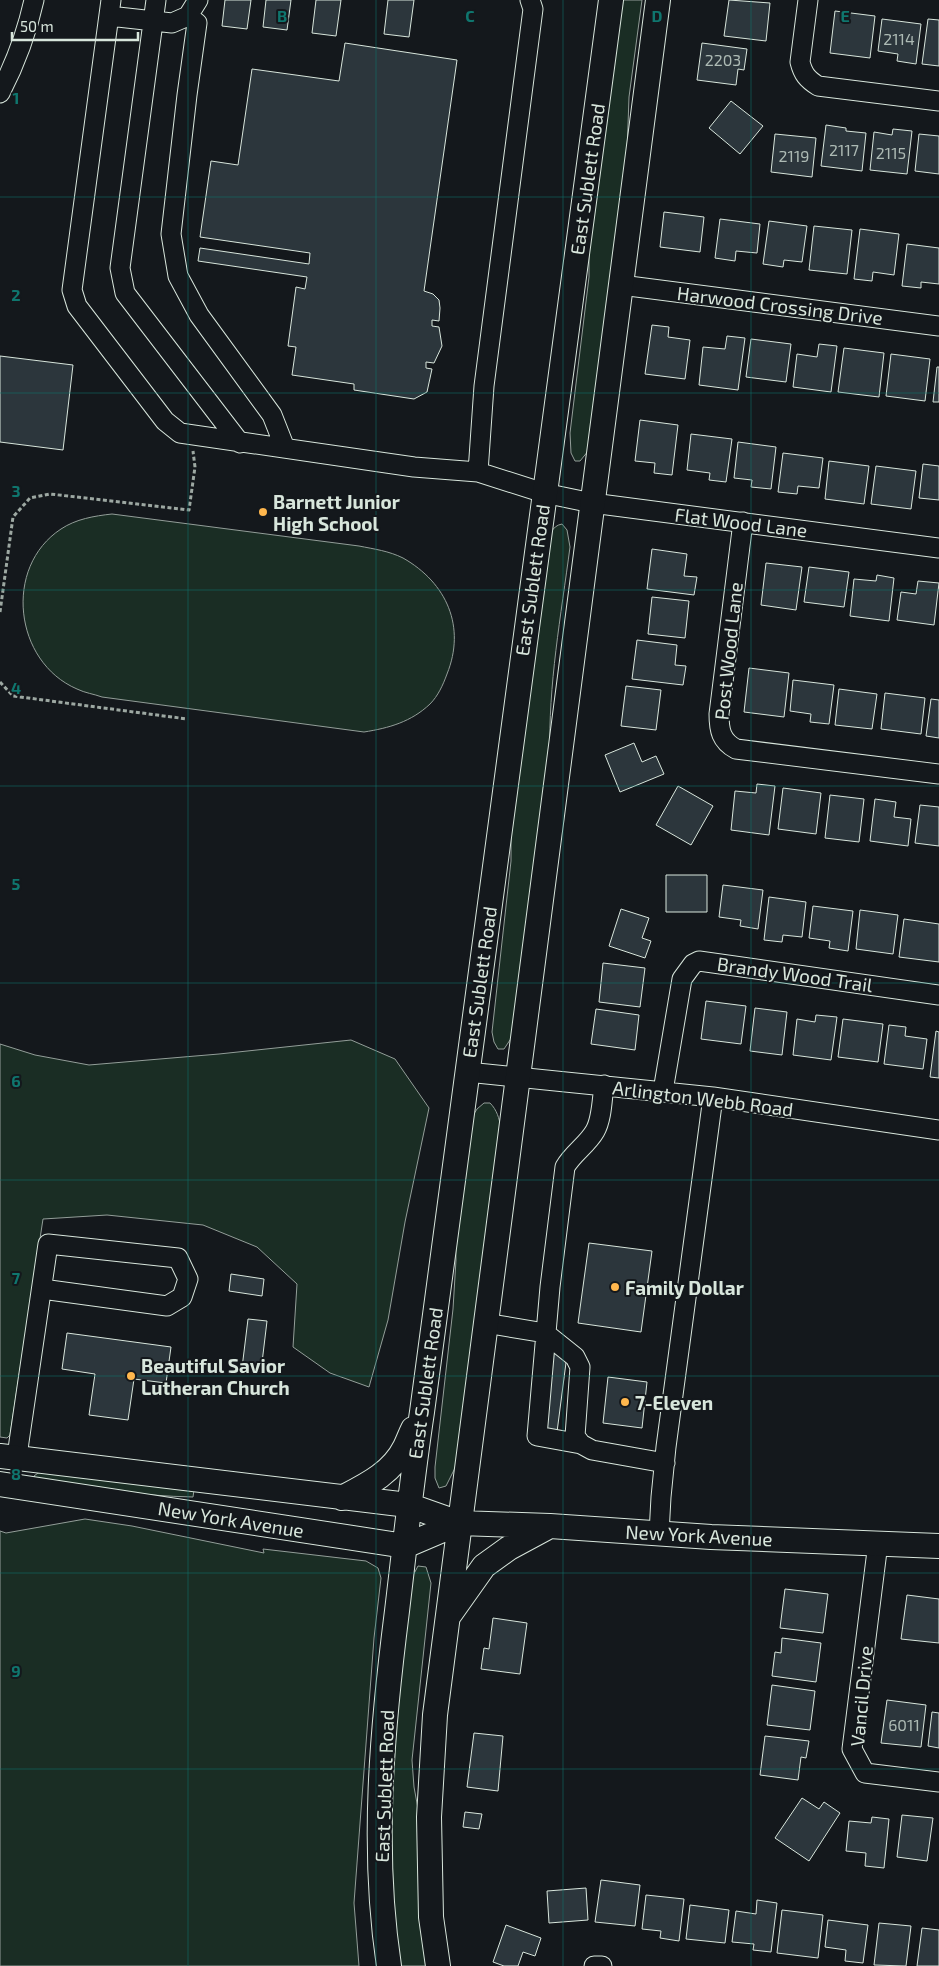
<svg xmlns="http://www.w3.org/2000/svg" width="939" height="1966" viewBox="0 0 939 1966" font-family="'Exo 2',sans-serif">
  <style>
    .green { fill: #1a2d24; stroke: #939e99 }
    .building { fill: #2c363c; stroke: #d8e6dc }
    .lines { fill: none; stroke-linecap: round; stroke-linejoin: round }
    .minor-casing { stroke: #d8e6dc; stroke-width: 21 }
    .major-casing { stroke: #d8e6dc; stroke-width: 26 }
    .path { stroke: #9da8a2; stroke-width: 3; stroke-dasharray: 4 2.5; stroke-linecap: butt }
    .minor { stroke: #14181c; stroke-width: 19 }
    .major { stroke: #14181c; stroke-width: 24 }
    .grid { fill: none; stroke: #0f766e; stroke-width: 1; stroke-opacity: 0.55 }
    .poi-dot { fill: #ffb74d; stroke: #14181c; stroke-width: 2 }
    .labels { text-anchor: middle; dominant-baseline: central; stroke-width: 4; stroke-linejoin: round; paint-order: stroke }
    .number-label { font-size: 16px; fill: #adbab4 }
    .street-label { font-size: 19px; fill: #d8e6dc; stroke: #14181c }
    .poi-label { font-size: 19px; font-weight: bold; fill: #d8e6dc; stroke: #14181c; text-anchor: start }
    .grid-label { font-size: 16px; text-anchor: middle; font-weight: bold; fill: #0f766e; stroke: #14181c; stroke-width: 4; stroke-linejoin: round; paint-order: stroke }
  </style>
  <rect width="100%" height="100%" fill="#14181c"/>
  <path class="green" d="M619 0H642L629 97 626 181 589 450 580 461H575L571 453 570 433 589 277V239Z
    M112 514 359 546C374 549 389 551 403 558 447 583 466 627 447 674 443 685 438 696 430 704 411 722 389 728 364 732L102 697C94 694 85 693 77 689 14 662 3 567 61 529 76 519 94 516 112 514Z
    M562 524 567 530 570 547C561 616 548 685 550 755L512 1037 504 1049H498L494 1042 492 1032 511 861V823L546 545C550 536 551 526 562 524Z
    M351 1040 395 1059 429 1108 405 1222 388 1320 369 1387 330 1373 293 1347 297 1284 257 1247 203 1225 107 1215 43 1219 10 1435 7 1438 0 1437V1044L35 1055 89 1065 219 1054Z
    M484 1103H490C497 1110 499 1118 501 1128L457 1464 446 1486 439 1488 435 1478V1467L453 1309 456 1260 455 1225 472 1117 477 1109Z
    M48 1471 194 1490 193 1497C140 1496 88 1488 36 1480L34 1476 38 1473Z
    M85 1519 132 1526 264 1553 263 1549 366 1561 378 1568 381 1578 374 1638 354 1903 359 1966H0V1531L6 1533Z
    M418 1566 426 1567 431 1583 412 1760 414 1787 419 1814 427 1966H397L394 1947 389 1783 409 1583Z"/>
  <path class="building" d="M225 0H251L247 29 222 26Z
    M266 0H291L287 30 263 27Z
    M316 0H341L336 36 312 33Z
    M388 0H414L409 37 384 34Z
    M729 0 770 3 766 41 724 36Z
    M835 11 875 16 870 58 830 53Z
    M882 19 921 24 916 64 897 61 898 54 878 51Z
    M928 19 939 20V66L922 64Z
    M345 43 457 60 424 291 433 294 439 300 440 308 439 321 432 320V326L439 327 442 346 434 363 426 362V368L432 369 427 392 414 399 354 390V384L292 375 296 347 288 346 296 287 305 289 307 277 198 261 200 248 309 264 310 253 200 237 211 161 238 165 252 69 339 81Z
    M702 43 747 49 744 70 738 69 736 85 697 80Z
    M731 101 763 126 740 154 709 128Z
    M826 125 846 128V131L866 133 862 171 821 166Z
    M893 129 912 131 907 174 870 170 874 132 892 135Z
    M775 134 816 138 812 177 771 172Z
    M919 134 939 136V174L915 171Z
    M664 212 704 217 700 252 660 247Z
    M720 219 760 224 757 253 736 251 735 261 715 258Z
    M769 221 807 226 802 262 784 260 783 267 763 264Z
    M814 226 852 230 847 274 809 270Z
    M860 229 899 234 894 275 873 272 872 281 854 279Z
    M907 244 939 248V284L921 282V288L902 286Z
    M652 325 669 327 668 337 690 340 685 379 645 374Z
    M727 336 745 338 738 390 699 385 703 347 725 349Z
    M751 339 791 344 786 382 746 377Z
    M819 344 837 346 831 392 793 387 797 354 817 357Z
    M844 348 884 353 879 397 838 392Z
    M891 354 930 359 925 401 886 396Z
    M0 356 73 365 63 450 0 442Z
    M937 367H939V402H933Z
    M640 420 678 425 672 475 654 473 655 463 635 461Z
    M691 434 732 439 726 482 709 480 710 473 687 470Z
    M738 442 776 447 771 489 751 487 752 480 734 478Z
    M783 453 823 458 819 488 798 486 797 494 778 492Z
    M829 461 869 466 864 504 825 499Z
    M923 464 939 466V500L919 498Z
    M876 466 916 471 911 509 871 504Z
    M652 549 687 554 684 576 697 577 694 595 647 589Z
    M766 563 802 567 796 610 761 605Z
    M809 567 849 572 844 607 804 602Z
    M877 575 894 578 889 621 850 616 854 579 876 581Z
    M918 581 939 583 934 625 897 620 901 592 916 594Z
    M652 597 689 601 685 638 648 634Z
    M637 640 677 645 675 665 686 666 683 685 632 679Z
    M749 668 789 673 784 717 744 712Z
    M793 680 834 685 829 724 810 722 811 714 790 711Z
    M626 686 661 690 656 730 621 726Z
    M839 689 877 694 872 729 835 725Z
    M885 693 925 698 921 734 881 729Z
    M931 699 939 700V738L926 736Z
    M634 743 642 762 656 756 664 774 620 792 605 755Z
    M757 784 775 786 769 835 731 830 735 791 756 793Z
    M678 786 713 806 691 845 656 825Z
    M783 788 821 793 816 834 778 829Z
    M830 795 864 799 859 842 825 838Z
    M875 799 896 802 894 817 911 819 908 846 870 841Z
    M920 805 939 807V846L915 843Z
    M666 875H707V912H666Z
    M723 885 763 890 758 929 740 926 741 920 719 917Z
    M769 897 806 902 802 937 783 935 782 942 764 940Z
    M813 906 853 911 848 951 829 948 830 941 809 938Z
    M621 909 649 918 642 938 651 941 645 958 609 946Z
    M860 910 898 915 893 954 856 949Z
    M904 919 939 924V962L899 957Z
    M603 963 645 968 640 1007 599 1002Z
    M706 1001 746 1006 741 1044 701 1039Z
    M755 1008 787 1012 782 1055 750 1051Z
    M596 1009 639 1015 635 1050 591 1044Z
    M816 1015 837 1017 831 1060 793 1055 797 1019 815 1022Z
    M843 1019 883 1024 878 1062 838 1057Z
    M889 1025 906 1027 905 1036 927 1039 923 1069 884 1064Z
    M936 1031 939 1032V1078L930 1077Z
    M589 1243 652 1251 641 1332 578 1323Z
    M231 1274 264 1279 262 1296 229 1291Z
    M248 1319 267 1321 261 1371 242 1368Z
    M67 1333 171 1347 166 1383 134 1379 128 1420 89 1415 95 1374 62 1369Z
    M552 1353 567 1355 557 1432 542 1429Z
    M608 1377 647 1382 642 1428 603 1423Z
    M785 1589 828 1594 823 1633 780 1628Z
    M907 1595 939 1599V1643L901 1639Z
    M493 1618 527 1623 520 1674 481 1669 484 1648 489 1649Z
    M782 1638 821 1643 816 1682 772 1676 775 1652 781 1653Z
    M772 1685 815 1691 810 1730 767 1725Z
    M887 1700 926 1705 921 1747 881 1743Z
    M932 1712 939 1713V1748L928 1746Z
    M474 1733 503 1736 498 1791 467 1787Z
    M765 1736 809 1741 806 1758 801 1757 798 1780 760 1775Z
    M802 1798 819 1809 824 1802 840 1813 809 1861 775 1838Z
    M465 1812 482 1814 479 1829 463 1827Z
    M902 1815 933 1818 927 1861 897 1857Z
    M872 1817 889 1819 884 1868 865 1866 866 1853 846 1851 849 1821 871 1823Z
    M601 1880 640 1885 635 1926 595 1922Z
    M586 1888 588 1920 549 1923 547 1891Z
    M646 1895 684 1899 679 1941 660 1938 661 1931 642 1929Z
    M757 1900 777 1903 771 1952 753 1950 754 1944 732 1942 736 1911 756 1914Z
    M690 1905 729 1910 725 1943 686 1939Z
    M782 1910 823 1915 818 1958 777 1953Z
    M828 1920 868 1925 863 1963 845 1961 846 1950 825 1947Z
    M879 1923 911 1926 906 1966 874 1965Z
    M506 1925 541 1938 535 1956 523 1952 518 1966H504L493 1962Z
    M922 1928 939 1930V1966H917Z"/>
  <g class="lines">
    <defs>
      <path id="minor" d="M111 0 72 290 77 306 165 421 180 433 414 467 478 472 544 493 592 503 939 548
        M156 0 120 268 125 293 240 443
        M808 0 800 62C803 74 807 79 818 86L939 101
        M109 16 172 23 188 16 198 0
        M188 16 197 23 187 95 171 234 178 276 199 315 272 415 285 448
        M0 93C15 64 27 32 34 0
        M621 285 939 326
        M478 472 484 386 533 9 530 0
        M743 522 719 714C719 730 721 741 736 749L939 774
        M467 1072 713 1097 939 1130
        M663 1091 682 979 693 964 699 961 939 995
        M485 1323 545 1333 575 1357 580 1367 575 1436 581 1444 592 1450 665 1463
        M581 1444 537 1436 550 1287 565 1167C573 1153 587 1145 595 1131 602 1119 602 1099 604 1085
        M17 1458 19 1442 48 1244 178 1258 188 1279 182 1297 167 1306 42 1289
        M659 1534 661 1497 666 1447 713 1097
        M878 1543 852 1749 865 1773 939 1782
        M594 1966H602"/>
      <path id="major" d="M0 1456 408 1505 459 1523 550 1526 711 1537 939 1546
        M0 1484 405 1546 459 1523
        M342 1498C367 1485 392 1473 405 1447 408 1441 410 1435 413 1429
        M450 1614 484 1566 509 1548 548 1527
        M389 1966C371 1848 382 1729 397 1611 405 1544 412 1478 422 1412L611 0
        M438 1966 431 1917 429 1817 435 1715 658 0"/>
    </defs>
    <use href="#minor" class="minor-casing"/>
    <use href="#major" class="major-casing"/>
    <path class="path" d="M0 612 13 517 30 498 50 494 189 510 195 467 193 451
      M0 682 13 696 187 719"/>
    <use href="#minor" class="minor"/>
    <use href="#major" class="major"/>
  </g>
  <path class="grid" d="M188 0V1966M376 0V1966M563 0V1966M751 0V1966M0 197H939M0 393H939M0 590H939M0 786H939M0 983H939M0 1180H939M0 1376H939M0 1573H939M0 1769H939"/>
  <g class="poi-dot">
    <circle cx="263" cy="512" r="5"/>
    <circle cx="615" cy="1287" r="5"/>
    <circle cx="131" cy="1376" r="5"/>
    <circle cx="625" cy="1402" r="5"/>
  </g>
  <g class="labels">
    <g class="number-label">
      <text x="899" y="38">2114</text>
      <text x="723" y="59">2203</text>
      <text x="844" y="149">2117</text>
      <text x="891" y="152">2115</text>
      <text x="794" y="155">2119</text>
      <text x="904" y="1724">6011</text>
    </g>
    <g class="street-label">
      <text transform="translate(587 179) rotate(-82)">East Sublett Road</text>
      <text transform="translate(780 305) rotate(7)">Harwood Crossing Drive</text>
      <text transform="translate(741 522) rotate(7)">Flat Wood Lane</text>
      <text transform="translate(532 580) rotate(-82)">East Sublett Road</text>
      <text transform="translate(728 651) rotate(-84)">Post Wood Lane</text>
      <text transform="translate(795 974) rotate(8)">Brandy Wood Trail</text>
      <text transform="translate(479 982) rotate(-82)">East Sublett Road</text>
      <text transform="translate(703 1098) rotate(7)">Arlington Webb Road</text>
      <text transform="translate(425 1383) rotate(-82)">East Sublett Road</text>
      <text transform="translate(231 1519) rotate(9)">New York Avenue</text>
      <text transform="translate(699 1535) rotate(3)">New York Avenue</text>
      <text transform="translate(861 1696) rotate(-85)">Vancil Drive</text>
      <text transform="translate(384 1786) rotate(-88)">East Sublett Road</text>
    </g>
    <g class="poi-label">
      <text x="273" y="501">Barnett Junior<tspan x="273" dy="22">High School</tspan></text>
      <text x="625" y="1287">Family Dollar</text>
      <text x="141" y="1365">Beautiful Savior<tspan x="141" dy="22">Lutheran Church</tspan></text>
      <text x="635" y="1402">7-Eleven</text>
    </g>
  </g>
  <g class="grid-label">
    <text x="282" y="22">B</text>
    <text x="470" y="22">C</text>
    <text x="657" y="22">D</text>
    <text x="845" y="22">E</text>
    <text x="16" y="104">1</text>
    <text x="16" y="301">2</text>
    <text x="16" y="497">3</text>
    <text x="16" y="694">4</text>
    <text x="16" y="890">5</text>
    <text x="16" y="1087">6</text>
    <text x="16" y="1284">7</text>
    <text x="16" y="1480">8</text>
    <text x="16" y="1677">9</text>
  </g>
  <path d="M12 32v8h126v-8" fill="none" stroke="#d8e6dc" stroke-width="2.5"/>
  <text x="20" y="32" font-size="15" fill="#d8e6dc" stroke="#14181c" stroke-width="4" paint-order="stroke">50 m</text>
</svg>
